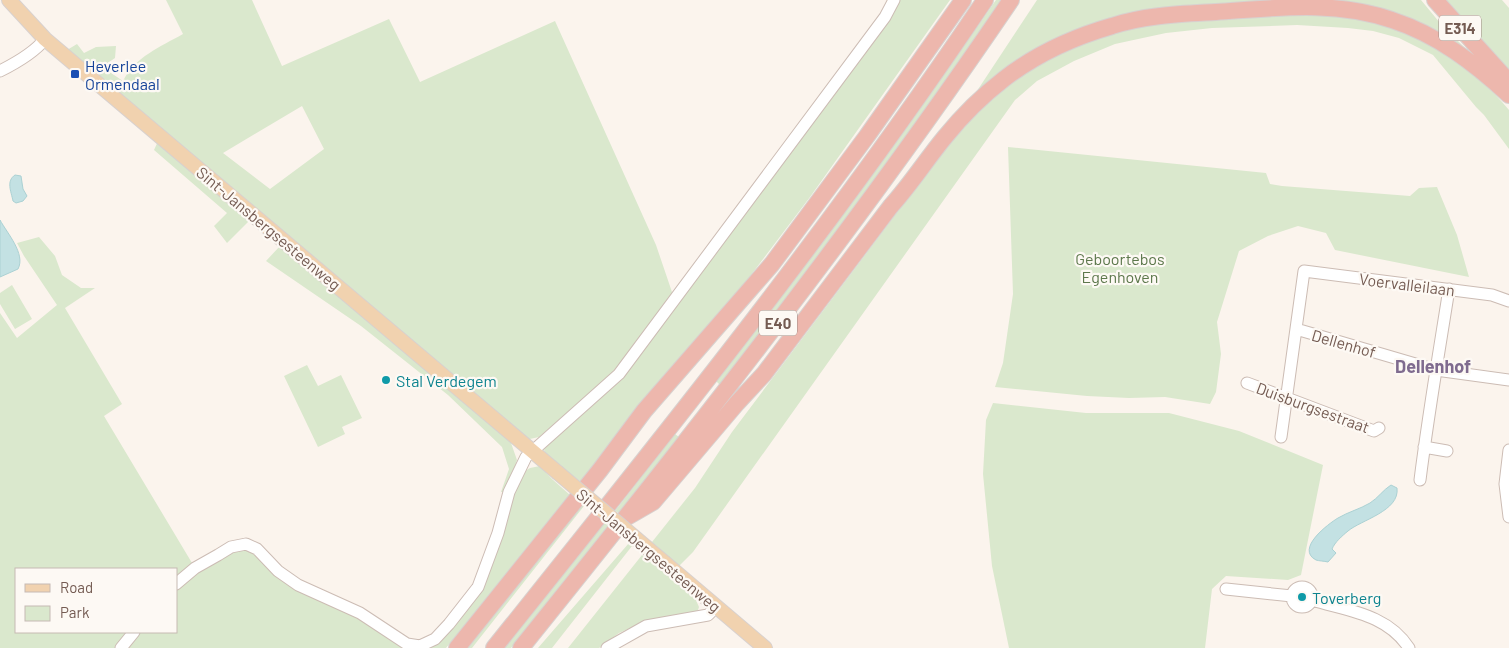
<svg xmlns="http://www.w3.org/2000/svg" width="1509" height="648" viewBox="0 0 1509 648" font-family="Barlow,sans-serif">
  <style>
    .green { fill: #dae8cd; fill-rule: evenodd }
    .water { fill: #c3e1e3; stroke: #abd1d3 }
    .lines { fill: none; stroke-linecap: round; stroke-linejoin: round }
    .minor-casing { stroke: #ccbcb4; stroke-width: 13 }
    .major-casing { stroke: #d8d1cf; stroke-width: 16 }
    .highway-casing { stroke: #d8d1cf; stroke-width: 18 }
    .minor { stroke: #fff; stroke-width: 11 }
    .major { stroke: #f1d2af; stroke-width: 14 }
    .highway { stroke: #edb7ad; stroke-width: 16 }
    .major-bridge-casing { stroke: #d8d1cf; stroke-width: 16; stroke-linecap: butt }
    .major-bridge { stroke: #f1d2af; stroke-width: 14 }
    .transit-dot { fill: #1a4fb4; stroke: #fdf9f4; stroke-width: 2 }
    .culture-dot { fill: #0f9aa8; stroke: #fdf9f4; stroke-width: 2 }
    .labels { text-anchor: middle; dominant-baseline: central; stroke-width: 4.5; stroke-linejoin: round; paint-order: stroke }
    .shield { fill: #fdf9f4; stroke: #9d8a83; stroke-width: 1 }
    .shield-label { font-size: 15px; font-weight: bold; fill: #745b52 }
    .transit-label { font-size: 16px; fill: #164399; stroke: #fdf9f4; text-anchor: start }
    .street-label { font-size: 16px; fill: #745b52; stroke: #fdf9f4 }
    .park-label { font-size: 16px; fill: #5d784c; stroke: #fdf9f4 }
    .culture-label { font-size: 16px; fill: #0d838f; stroke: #fdf9f4; text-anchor: start }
    .neighbourhood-label { font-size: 18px; font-weight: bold; fill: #7f6b8f; stroke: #fdf9f4 }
  </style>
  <rect width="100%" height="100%" fill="#fbf4ed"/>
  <path class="green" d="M166 0H252L282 66 389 19 420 82 555 21 656 245 673 295 609 377 539 437 511 443 517 460 507 492H501L509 469 502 447 448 395 361 326 266 261 280 246 250 220 227 243 214 226 227 213 154 150 160 137 62 53 77 44 84 53 96 47 116 46 115 58 102 67 123 81C135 57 160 47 183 34ZM302 106 324 149 270 189 223 153Z
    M898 0H950L810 197 726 308 581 482 547 456 544 450 546 445 595 399Z
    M996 0H1002L855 209 721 386 716 381 850 205 913 119Z
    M1037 0H1421L1440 23 1472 55 1376 8 1128 17 971 100Z
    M1444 0H1502L1509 8V74Z
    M1294 13C1315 15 1337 15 1359 18 1415 26 1474 67 1509 110V149L1484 115 1476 107 1433 55 1399 38 1373 31 1348 28 1297 25 1212 28 1166 33 1115 44 1074 61 1037 81 1015 100 693 552 679 566 652 542 695 488 732 432 932 166C952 142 972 116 996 96 1088 18 1181 20 1294 13Z
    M1008 147 1266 173 1270 184 1282 186 1410 196 1419 188 1437 187 1457 235 1469 277 1335 250 1326 233 1298 226 1268 236 1239 251 1217 322 1221 354 1216 392 1210 404 1165 397 1129 398 1087 396 995 387 1003 363 1013 294Z
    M39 237 55 256 62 275 81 288H95L65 308 122 404 104 416 195 568 237 548 243 547 363 618 407 648H0V313L17 338 57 305 24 256 17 243ZM16 569H176V632H16Z
    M12 285 32 319 15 329 0 304V293Z
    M307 365 318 386 341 375 362 418 342 427 345 434 318 447 284 376Z
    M993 403 1086 413H1169L1239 431 1323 465 1301 575 1288 580 1226 576 1212 589 1205 648H1009L992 566 983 474 986 420Z
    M675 434 679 437 620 513 615 511Z
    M540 466 552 479 570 495 446 648H427L460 616 522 473 530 468Z
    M580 503 584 506 472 648H464Z
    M604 523 609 526 511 648H504Z
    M629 543 632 546 552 648H538Z
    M642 555 695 598 699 607 697 613 637 625 619 633 599 648H568Z"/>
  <path class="water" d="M15 175 21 176 23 189 27 196 23 201 16 203 13 201C11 191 6 181 15 175Z
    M0 220C7 233 26 254 18 269L0 277Z
    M1391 485 1397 488C1400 511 1361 520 1348 531 1342 536 1335 542 1332 549L1336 553 1328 562C1324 561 1319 561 1316 560 1295 549 1328 524 1338 518 1348 512 1360 509 1370 503 1378 498 1383 490 1391 485Z"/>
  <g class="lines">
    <defs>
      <path id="minor" d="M0 71C16 63 34 53 45 39
        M1296 329 1436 370 1509 380
        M1247 383 1374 431 1379 428
        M1281 437 1304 271 1492 295 1509 301
        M1424 447 1447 451
        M1509 450 1505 484 1509 517
        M1420 480C1428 416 1439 352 1449 289
        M176 584 195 568 218 555 231 547 246 544 257 549 278 571 298 585 360 613 407 644 420 646 435 639 449 624 478 587 498 533 509 492 526 457 619 374 885 17 894 0
        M1292 597a10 10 0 1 1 20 0a10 10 0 1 1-20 0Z
        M1226 589 1292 596
        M1312 600C1348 611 1387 614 1409 648
        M121 648 134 632
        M607 648 646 626 708 615 711 612"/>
      <path id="major" d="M9 0 45 39 557 472
        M665 563 765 648"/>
      <path id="highway" d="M1435 0 1509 82
        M627 517 653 502 737 403 764 374 891 206C911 184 926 160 945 137 962 116 982 96 1004 79 1035 55 1074 37 1112 26 1145 15 1182 14 1216 12 1275 8 1335 0 1392 20 1438 35 1474 63 1509 95
        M457 648 600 470 644 411 772 264 867 136 963 0
        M494 648C663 437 834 225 985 0
        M521 648C691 437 859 224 1011 0"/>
    </defs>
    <use href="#minor" class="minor-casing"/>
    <use href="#major" class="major-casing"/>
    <use href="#highway" class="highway-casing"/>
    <use href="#minor" class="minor"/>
    <use href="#major" class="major"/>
    <use href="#highway" class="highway"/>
    <defs>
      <path id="major-bridge" d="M557 472 665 563"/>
    </defs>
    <use href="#major-bridge" class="major-bridge-casing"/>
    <use href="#major-bridge" class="major-bridge"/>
  </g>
  <rect class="transit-dot" x="70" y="69" width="10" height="10" rx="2.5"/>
  <g class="culture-dot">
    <circle cx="386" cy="380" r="5"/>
    <circle cx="1302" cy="597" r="5"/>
  </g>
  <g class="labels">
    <g class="shield">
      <rect x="1439" y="15.5" width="42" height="25" rx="4"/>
      <rect x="759" y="310.5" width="38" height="25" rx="4"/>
    </g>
    <g class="shield-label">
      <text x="1460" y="28">E314</text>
      <text x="778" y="323">E40</text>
    </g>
    <g class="transit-label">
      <text x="85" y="65">Heverlee<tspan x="85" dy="18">Ormendaal</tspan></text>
    </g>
    <g class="street-label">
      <text transform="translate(269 228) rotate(40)">Sint-Jansbergsesteenweg</text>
      <text transform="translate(1407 284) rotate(7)">Voervalleilaan</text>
      <text transform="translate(1344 343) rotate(16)">Dellenhof</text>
      <text transform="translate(1313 407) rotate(20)">Duisburgsestraat</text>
      <text transform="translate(649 550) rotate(40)">Sint-Jansbergsesteenweg</text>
    </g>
    <g class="park-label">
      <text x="1120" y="258">Geboortebos<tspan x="1120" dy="18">Egenhoven</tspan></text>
    </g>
    <g class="culture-label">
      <text x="396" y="380">Stal Verdegem</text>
      <text x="1312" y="597">Toverberg</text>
    </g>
    <g class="neighbourhood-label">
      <text x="1433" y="366">Dellenhof</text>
    </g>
  </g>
  <rect x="15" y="568" width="162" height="65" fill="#fdf9f4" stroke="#c6bab3"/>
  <rect x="25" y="584" width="25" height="8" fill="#f1d2af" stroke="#c6bab3"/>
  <text x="60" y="593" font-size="15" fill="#745b52">Road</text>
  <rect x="25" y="606" width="25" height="15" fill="#dae8cd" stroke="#c6bab3"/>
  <text x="60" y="618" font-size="15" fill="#745b52">Park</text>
</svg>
